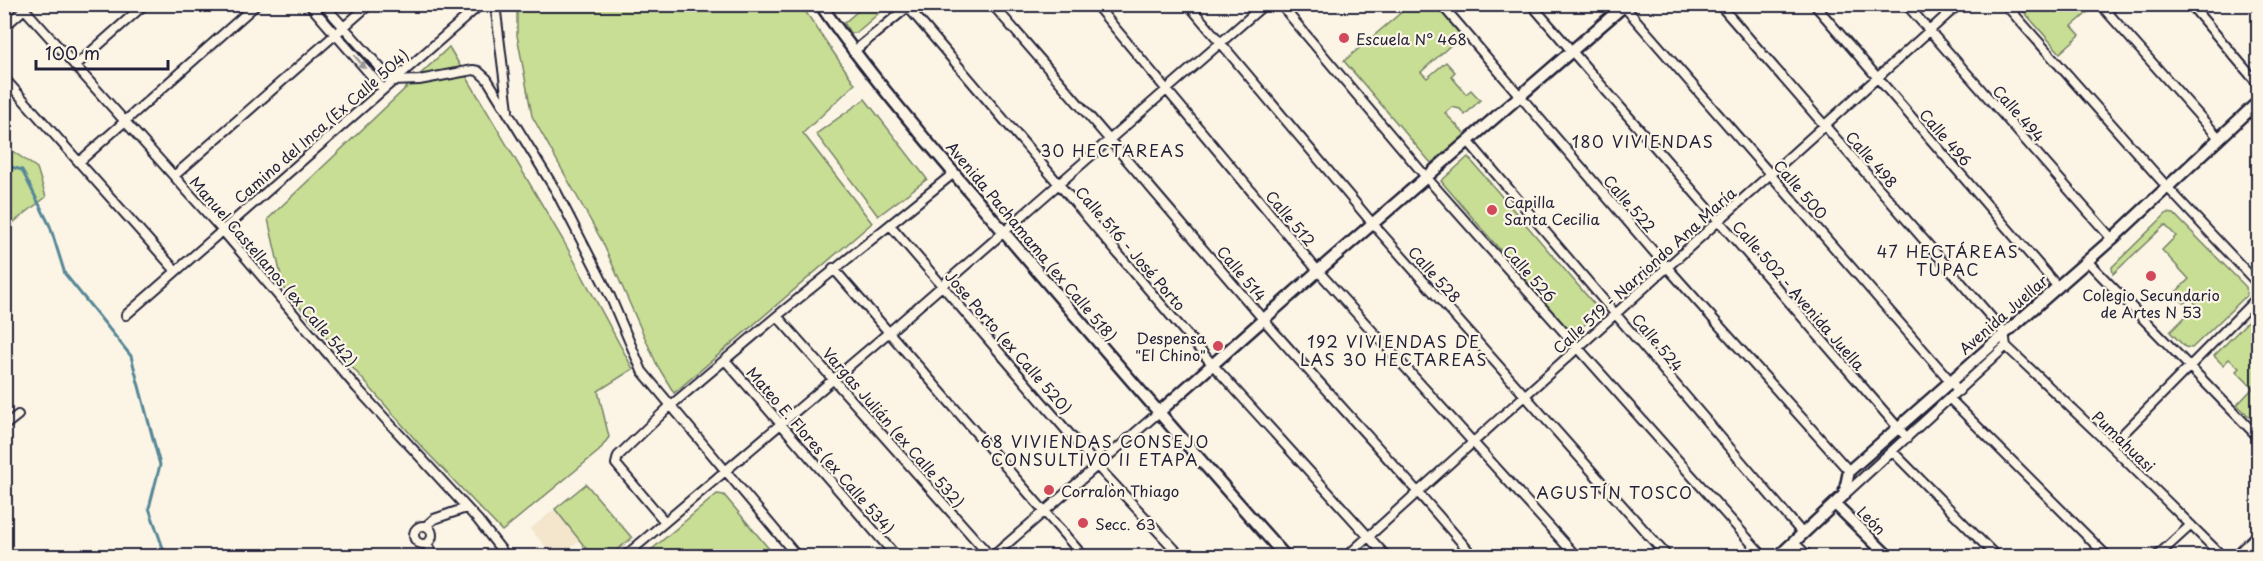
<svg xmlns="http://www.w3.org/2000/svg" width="2263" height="561" viewBox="0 0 2263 561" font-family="'Playpen Sans',sans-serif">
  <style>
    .built { fill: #f4e5cd }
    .green { fill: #c8de94; stroke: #758068; stroke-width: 1.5 }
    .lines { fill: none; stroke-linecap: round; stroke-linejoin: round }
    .stream { stroke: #578797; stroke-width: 3 }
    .street-casing { stroke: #22223b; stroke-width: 12 }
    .secondary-casing { stroke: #22223b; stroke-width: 15 }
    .street { stroke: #fcf5e5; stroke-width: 8 }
    .secondary { stroke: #fcf5e5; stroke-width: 10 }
    .oneway { fill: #9a9698 }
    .poi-dot { fill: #d1495b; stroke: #fcf5e5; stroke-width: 2 }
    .labels { text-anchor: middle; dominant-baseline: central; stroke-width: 4.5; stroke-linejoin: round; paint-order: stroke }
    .poi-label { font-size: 15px; fill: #22223b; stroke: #fcf5e5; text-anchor: start }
    .street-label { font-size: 15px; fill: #22223b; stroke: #fcf5e5 }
    .neighbourhood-label { font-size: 16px; letter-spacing: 1.5px; fill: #22223b; stroke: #fcf5e5 }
  </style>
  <rect width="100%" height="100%" fill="#fcf5e5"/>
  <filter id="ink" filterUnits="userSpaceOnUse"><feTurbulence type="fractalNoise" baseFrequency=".0167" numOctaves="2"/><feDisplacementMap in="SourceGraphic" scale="12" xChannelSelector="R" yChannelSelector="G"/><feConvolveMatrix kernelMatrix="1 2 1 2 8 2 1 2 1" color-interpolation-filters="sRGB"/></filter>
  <g filter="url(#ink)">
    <path class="built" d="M555 509 579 541 561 556H554L530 529Z"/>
    <path class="green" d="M866 4 873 5 879 13 856 33H850L844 23Z
      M517 5H801L855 84 803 133 872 223 674 393 657 365 602 241 532 116 517 35Z
      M1410 5H1436L1463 34 1421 72 1427 78 1446 62 1455 72 1451 76 1466 94 1471 90 1480 100 1465 115 1460 109 1452 107 1445 113 1467 136 1431 163 1344 61Z
      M2018 5H2088L2092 9 2072 26 2080 35 2060 53Z
      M449 47 563 240 633 369 598 391 609 437 599 451 502 531 420 445 284 289 268 219Z
      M865 99 927 179 878 216 816 134Z
      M5 146 37 168 46 197 5 229Z
      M1468 157 1600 311 1573 335 1441 181Z
      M2167 213 2174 214 2246 287 2247 295 2192 348 2185 347 2170 332 2197 305 2190 298 2184 303 2174 294 2189 279 2162 250 2176 236 2165 225 2113 274 2112 267Z
      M2258 311V416L2254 421 2237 405 2253 388 2236 371 2239 368 2229 359 2223 365 2214 356Z
      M586 484 632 538 609 556H592L555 509Z
      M717 494 724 495 775 556H644Z"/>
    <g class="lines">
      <path class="stream" d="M4 165 22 170 50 226 65 274 131 356 160 465 149 508 164 551 163 556"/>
      <defs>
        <path id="street" d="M20 4 223 231 357 388 478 520 506 556
          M309 4 383 89
          M323 4 392 81 419 80 473 70 478 71 487 79 556 191 610 296 642 371 797 556
          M495 4 508 110
          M992 4C1083 108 1172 213 1262 318 1332 398 1405 475 1473 556
          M1095 4 1318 271 1576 556
          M1188 4 1373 224 1667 556
          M1280 4 1426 177 1763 556
          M1441 4 1666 266 1849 471
          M1531 4 1907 438
          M1622 4 1959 391
          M1719 4 2004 332 2006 346
          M1814 4 2057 286
          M1906 4 2112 239
          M2005 4 2168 188 2258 284
          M2100 4 2219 138
          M2190 4 2258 84
          M908 7 1212 364 1386 556
          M4 27 30 4
          M853 52 910 5
          M75 66 145 4
          M4 78 176 271
          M1468 141 1803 534
          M79 162 257 4
          M174 176 370 4
          M890 225 1097 466 1181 556
          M2087 261 2258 437
          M833 268 1083 556
          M126 315 481 4
          M777 316 990 556
          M2006 346 2111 446 2222 556
          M725 360 896 556
          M1950 399 2107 556
          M4 426 18 415
          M2111 446 2258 297
          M1893 452 1996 556
          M1844 495 2006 346
          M665 522 616 464 618 456 669 407 777 316 954 173
          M414 535a9 9 0 1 1 18 0a9 9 0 1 1-18 0Z
          M426 526 434 519 466 508
          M1794 543 1808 556
          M427 544 433 556
          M625 556 888 333 1265 4
          M993 556 1158 413
          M1347 556 1959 4
          M2157 556 2191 525
          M2235 556 2258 534"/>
        <path id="secondary" d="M820 4C877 86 944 161 1008 237 1100 345 1192 451 1285 556
          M1158 413 1318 271 1626 4
          M1835 504 1888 556
          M1779 556 1844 495 1849 471 2112 239 2258 102"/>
      </defs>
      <use href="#street" class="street-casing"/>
      <use href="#secondary" class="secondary-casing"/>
      <use href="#street" class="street"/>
      <use href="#secondary" class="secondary"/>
    </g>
    <defs><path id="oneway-solid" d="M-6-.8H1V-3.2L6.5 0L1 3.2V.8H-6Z" transform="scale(1.5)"/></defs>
    <use class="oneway" href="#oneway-solid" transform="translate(360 62) rotate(49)"/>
  </g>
  <g class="poi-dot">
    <circle cx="1344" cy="38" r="6"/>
    <circle cx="1492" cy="210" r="6"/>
    <circle cx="2151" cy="276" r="6"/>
    <circle cx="1218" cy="346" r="6"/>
    <circle cx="1049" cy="490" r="6"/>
    <circle cx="1083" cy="523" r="6"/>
  </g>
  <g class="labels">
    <g class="poi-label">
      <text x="1356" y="38">Escuela N° 468</text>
      <text x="1504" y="201">Capilla<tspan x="1504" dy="17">Santa Cecilia</tspan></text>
      <text x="2151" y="294" text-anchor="middle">Colegio Secundario<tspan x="2151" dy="17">de Artes N 53</tspan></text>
      <text x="1206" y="337" text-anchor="end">Despensa<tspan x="1206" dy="17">"El Chino"</tspan></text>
      <text x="1061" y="490">Corralòn Thiago</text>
      <text x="1095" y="523">Secc. 63</text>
    </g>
    <g class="street-label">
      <text transform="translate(2019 113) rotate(49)">Calle 494</text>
      <text transform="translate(321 126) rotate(-41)">Camino del Inca (Ex Calle 504)</text>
      <text transform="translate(1946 137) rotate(49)">Calle 496</text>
      <text transform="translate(1872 159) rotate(49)">Calle 498</text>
      <text transform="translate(1801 189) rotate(49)">Calle 500</text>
      <text transform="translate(1630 203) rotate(49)">Calle 522</text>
      <text transform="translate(1291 218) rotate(50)">Calle 512</text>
      <text transform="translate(1032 241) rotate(50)">Avenida Pachamama (ex Calle 518)</text>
      <text transform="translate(1131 248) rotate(49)">Calle 516 - José Porto</text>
      <text transform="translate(1644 270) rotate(-42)">Calle 519 - Narriondo Ana María</text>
      <text transform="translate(274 271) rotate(49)">Manuel Castellanos (ex Calle 542)</text>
      <text transform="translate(1242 273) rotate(50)">Calle 514</text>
      <text transform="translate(1530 273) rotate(48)">Calle 526</text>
      <text transform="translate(1435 274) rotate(48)">Calle 528</text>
      <text transform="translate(1799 295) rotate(49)">Calle 502 - Avenida Juella</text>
      <text transform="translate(2003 314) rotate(-41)">Avenida Juellar</text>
      <text transform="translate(1009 342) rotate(49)">Jose Porto (ex Calle 520)</text>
      <text transform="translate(1658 342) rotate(50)">Calle 524</text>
      <text transform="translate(894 427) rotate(49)">Vargas Julián (ex Calle 532)</text>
      <text transform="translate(2124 441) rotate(44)">Pumahuasi</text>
      <text transform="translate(821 450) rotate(49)">Mateo E. Flores (ex Calle 534)</text>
      <text transform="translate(1872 520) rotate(45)">León</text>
    </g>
    <g class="neighbourhood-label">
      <text x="1643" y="141">180 VIVIENDAS</text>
      <text x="1113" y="150">30 HECTAREAS</text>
      <text x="1948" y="251">47 HECTÁREAS<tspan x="1948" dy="18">TUPAC</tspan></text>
      <text x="1394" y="341">192 VIVIENDAS DE<tspan x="1394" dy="18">LAS 30 HECTAREAS</tspan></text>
      <text x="1095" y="441">68 VIVIENDAS CONSEJO<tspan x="1095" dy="18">CONSULTIVO II ETAPA</tspan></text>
      <text x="1615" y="492">AGUSTÍN TOSCO</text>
    </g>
  </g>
  <rect width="2263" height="561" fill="none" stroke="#fcf5e5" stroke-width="24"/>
  <rect x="12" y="12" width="2239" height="537" fill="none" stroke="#22223b" stroke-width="2" filter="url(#ink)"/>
  <path d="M36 60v9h132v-9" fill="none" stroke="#22223b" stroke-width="3"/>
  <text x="45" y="60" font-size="18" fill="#22223b" stroke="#fcf5e5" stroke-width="4.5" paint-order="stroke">100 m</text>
</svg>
